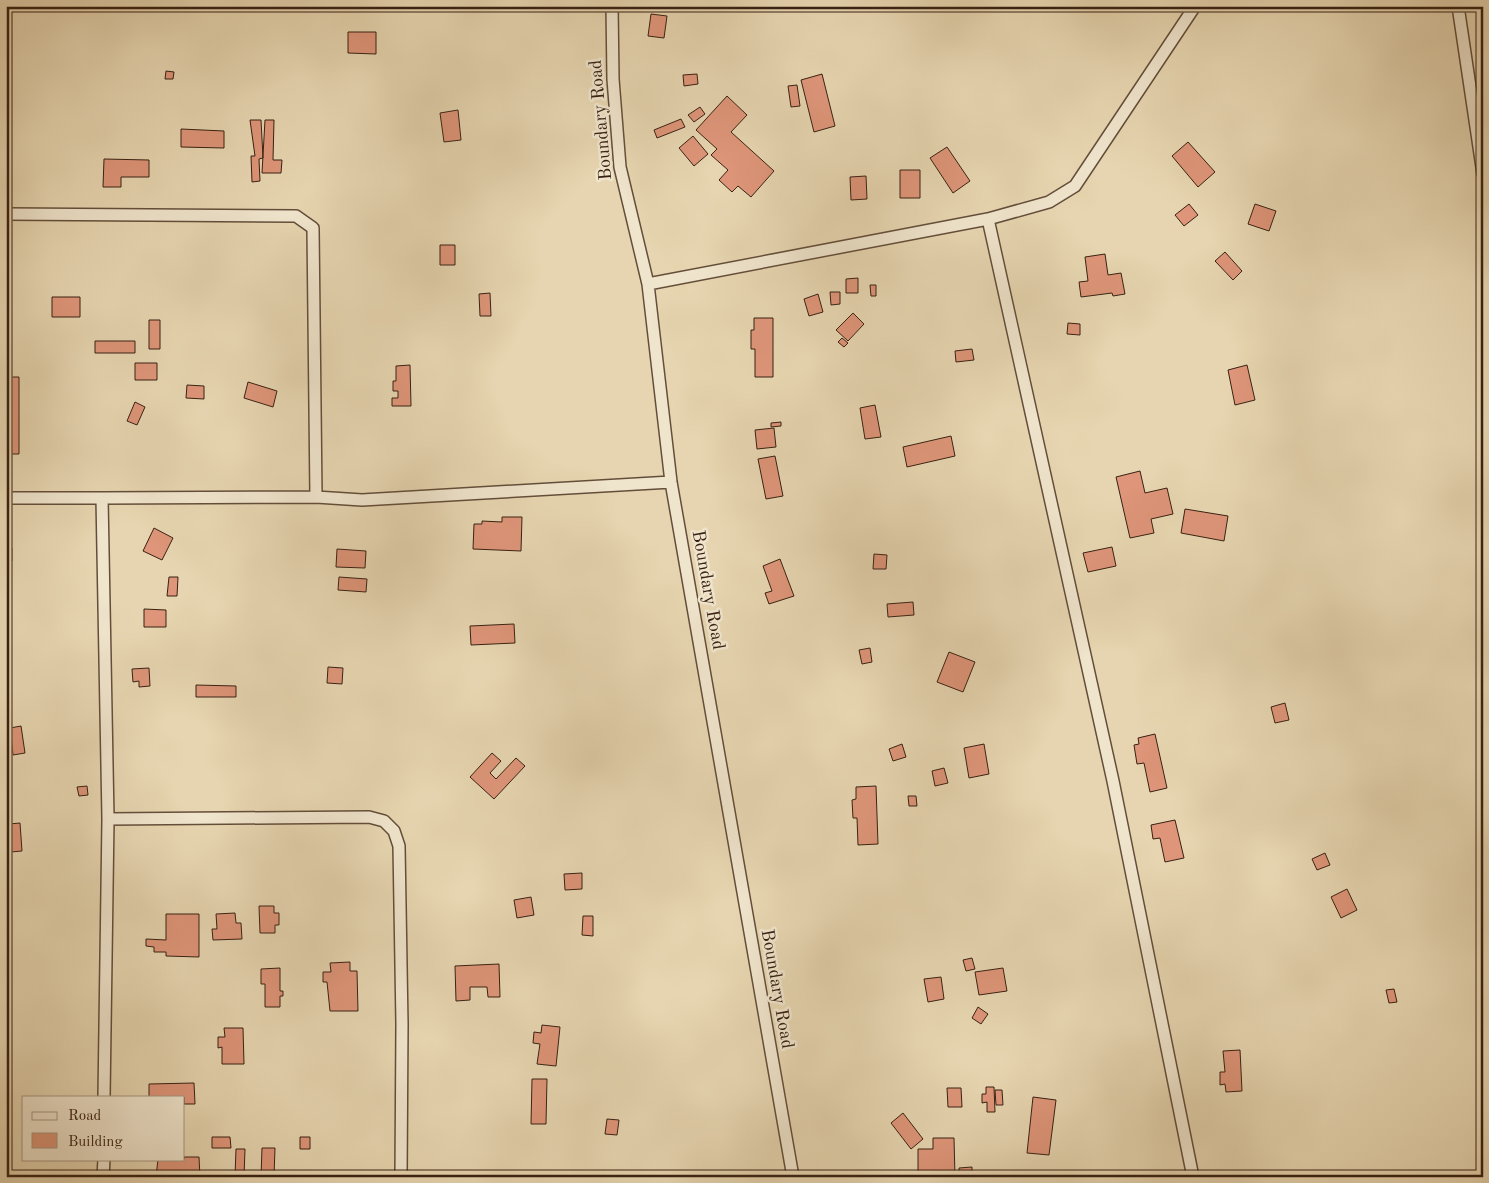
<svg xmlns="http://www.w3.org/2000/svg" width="1489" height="1183" viewBox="0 0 1489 1183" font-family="'Old Standard TT',serif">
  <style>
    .building { fill: #de9579; stroke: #382112 }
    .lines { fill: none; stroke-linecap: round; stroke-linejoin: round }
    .minor-casing { stroke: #644e3a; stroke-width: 14 }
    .minor { stroke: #efe4cc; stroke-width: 11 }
    .labels { text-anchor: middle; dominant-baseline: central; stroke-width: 5; stroke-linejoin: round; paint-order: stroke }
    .street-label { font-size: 18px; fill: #382112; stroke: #efe4cc }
  </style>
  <rect width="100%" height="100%" fill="#e6d5b0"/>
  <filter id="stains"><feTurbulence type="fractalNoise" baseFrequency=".004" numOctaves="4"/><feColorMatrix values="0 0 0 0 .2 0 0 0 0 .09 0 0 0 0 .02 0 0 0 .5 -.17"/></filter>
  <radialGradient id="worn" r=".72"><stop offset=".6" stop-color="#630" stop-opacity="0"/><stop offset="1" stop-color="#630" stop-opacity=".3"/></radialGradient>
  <path class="building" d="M651 14 667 16 664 38 648 36Z
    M348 32H376V54L348 53Z
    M166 71 174 72 173 79H165Z
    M697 74 698 84 684 86 683 75Z
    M822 74 835 126 814 132 801 80Z
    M797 85 800 106 791 107 788 86Z
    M727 96 747 115 731 132 774 171 751 197 738 186 732 192 719 180 728 170 711 155 717 149 696 130Z
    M700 107 705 114 694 122 688 115Z
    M458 110 461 140 444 142 440 113Z
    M681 119 685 127 657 138 654 130Z
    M250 120H261L263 158 259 159 260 181 252 182 251 156H255Z
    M265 120H274L273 160H282L281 173H262Z
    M181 129 224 131V148L181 147Z
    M693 136 708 154 694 166 679 148Z
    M1188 142 1215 172 1198 187 1172 156Z
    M947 147 970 181 953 193 930 158Z
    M104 159 149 160V177H121V187H103Z
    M900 170H920V198H900Z
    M866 176 867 199 851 200 850 177Z
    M1189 204 1198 215 1184 226 1175 215Z
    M1255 204 1276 211 1269 231 1248 224Z
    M440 245H455V265H440Z
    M1225 252 1242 271 1233 280 1215 261Z
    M1105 254 1108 275 1121 273 1125 294 1113 296 1112 293 1081 297 1079 282 1088 281 1085 257Z
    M6 267H10V291H6Z
    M858 278V293H846V279Z
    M870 285H876V296H871Z
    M830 292H840V304L831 305Z
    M490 293 491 316H480L479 294Z
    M818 294 823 312 809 316 804 299Z
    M52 297H80V317H52Z
    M853 313 864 324 848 341 836 330Z
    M754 318H773V377H755V349H751V330H754Z
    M149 320H160V349H149Z
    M1068 323 1080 324V335L1067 334Z
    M842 338 848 343 844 347 838 342Z
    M95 341H135V353H95Z
    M972 349 974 360 956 362 955 351Z
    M135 363H157V380H135Z
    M410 365 411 406H392V398H398V391H393V381H396V366Z
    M1247 365 1255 400 1235 405 1228 370Z
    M7 377H19V454H10V458H6Z
    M248 382 277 391 273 407 244 398Z
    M187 385 204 386V399L186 398Z
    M135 402 145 407 137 425 127 421Z
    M875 405 881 437 865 439 860 408Z
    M781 422V426L771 427V423Z
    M774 428 776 447 757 449 755 430Z
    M951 436 955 456 907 467 903 447Z
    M775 456 783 496 766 499 758 459Z
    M1140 471 1145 493 1167 488 1173 514 1151 519 1154 533 1130 538 1116 477Z
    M1185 509 1228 516 1224 541 1181 533Z
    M502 517H522L521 551 473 549 474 524H482V521L502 522Z
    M154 528 173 538 162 560 143 551Z
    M6 535 7 548H12V561L6 562Z
    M1112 547 1116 566 1088 572 1083 553Z
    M337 549 366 551 365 568 336 567Z
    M874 554 887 555 886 569H873Z
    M780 559 794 596 769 604 765 593 772 591 763 566Z
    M169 577H178L177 596H167Z
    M339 577 367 579 366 592 338 590Z
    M913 602 914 615 888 617 887 604Z
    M144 609 166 610V627H144Z
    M514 624 515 643 471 645 470 626Z
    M870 648 872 662 862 664 859 650Z
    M949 652 975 662 963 692 937 682Z
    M328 667 343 668 342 684 327 683Z
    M149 668 150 686 139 687V681L133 682 132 669Z
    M196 685 236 686V697H196Z
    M1285 703 1289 720 1275 723 1271 707Z
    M21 726 25 753 13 755 10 728Z
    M1155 734 1167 788 1150 792 1144 763 1137 764 1134 745 1139 744 1138 738Z
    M902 744 906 757 893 761 889 749Z
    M984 744 989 774 969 778 964 748Z
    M492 753 501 761 490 773 496 779 516 758 525 766 494 799 470 777Z
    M944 768 948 783 935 786 932 771Z
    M87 786 88 795 79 796 77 787Z
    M876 786 878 844 858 845 857 818H853L852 800 856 799V787Z
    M908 796H916L917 806H909Z
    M1175 820 1184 858 1165 862 1160 838 1153 839 1151 825Z
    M20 823 22 851 11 852 9 824Z
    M1325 853 1330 865 1317 870 1312 859Z
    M582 873V889L565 890 564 874Z
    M1347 889 1357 910 1341 918 1331 897Z
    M531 897 534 915 517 918 514 900Z
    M259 906H274V913H279V925H275V933H260Z
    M235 913 236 923H241L242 939 213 940 212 929H217L216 914Z
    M166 914H199V957L166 956V952H154V947L146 946V939L166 940Z
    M583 916H593V936L582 935Z
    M972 958 975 969 966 971 963 960Z
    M350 962V971H357L358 1011H330L327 982H323V972H331L330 963Z
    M499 964 500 997H488L487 987H470V1000L456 1001 455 966Z
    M280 968V991H283V996H280V1007H265V984H261V969Z
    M1003 968 1007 991 979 995 975 972Z
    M941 977 944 999 928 1002 924 979Z
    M1394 989 1397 1002 1389 1003 1386 990Z
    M978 1007 988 1014 981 1024 972 1018Z
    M542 1025 560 1027 556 1066 537 1064 540 1044 533 1043 534 1032 541 1033Z
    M224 1028H243L244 1064H222V1047L218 1048V1037H225Z
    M1240 1050 1242 1091 1226 1092 1225 1084 1220 1085V1072H1225L1223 1051Z
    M532 1079H547L546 1124H531Z
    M194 1083 195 1104H184V1097H149V1084Z
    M986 1087H994L995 1112H987V1102L982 1103V1094H986Z
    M947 1088H961L962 1107H948Z
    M995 1090H1002L1003 1105H996Z
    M1033 1097 1056 1100 1049 1155 1027 1153Z
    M903 1113 923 1139 911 1149 891 1123Z
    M607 1119 619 1120 617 1135 605 1134Z
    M212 1137H230L231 1148H212Z
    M300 1137H310V1149H300Z
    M933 1138H954L955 1177H918V1149H933Z
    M262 1148H275L274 1177H261Z
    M236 1149H245L244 1177H235Z
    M184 1157H199L200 1177H188L187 1174H180V1177H156L158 1159H184Z
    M972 1167V1177H959V1168Z"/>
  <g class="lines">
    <defs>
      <path id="minor" d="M612 6 613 79 620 167 648 284 671 482 793 1177
        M1458 6 1483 174
        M6 214 296 216 313 228 316 497
        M988 219 1113 781 1193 1177
        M648 284 988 219 1049 202 1075 186 1195 6
        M6 498H102
        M108 819 369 817 384 821 394 831 399 846 402 1024 401 1177
        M104 1097 108 819 102 498 316 497 362 500 671 482
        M103 1177 104 1159"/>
    </defs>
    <use href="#minor" class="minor-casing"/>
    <use href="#minor" class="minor"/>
  </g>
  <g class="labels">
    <g class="street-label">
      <text transform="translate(601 120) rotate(-95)">Boundary Road</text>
      <text transform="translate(708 590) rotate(80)">Boundary Road</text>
      <text transform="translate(777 989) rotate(80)">Boundary Road</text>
    </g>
  </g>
  <rect width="1489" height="1183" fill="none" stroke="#e6d5b0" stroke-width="25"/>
  <rect x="8" y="8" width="1474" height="1168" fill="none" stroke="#382112" stroke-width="2.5"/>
  <rect x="12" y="12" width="1464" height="1158" fill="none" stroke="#382112"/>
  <rect x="22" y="1096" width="162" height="65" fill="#efe4cc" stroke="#a69682"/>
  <rect x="32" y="1112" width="25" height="8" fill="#efe4cc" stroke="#a69682"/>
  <text x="68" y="1120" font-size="15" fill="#382112">Road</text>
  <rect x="32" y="1133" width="25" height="15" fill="#de9579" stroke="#a69682"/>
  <text x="68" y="1146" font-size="15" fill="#382112">Building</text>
  <rect width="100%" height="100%" filter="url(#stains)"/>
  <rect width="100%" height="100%" fill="url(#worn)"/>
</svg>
